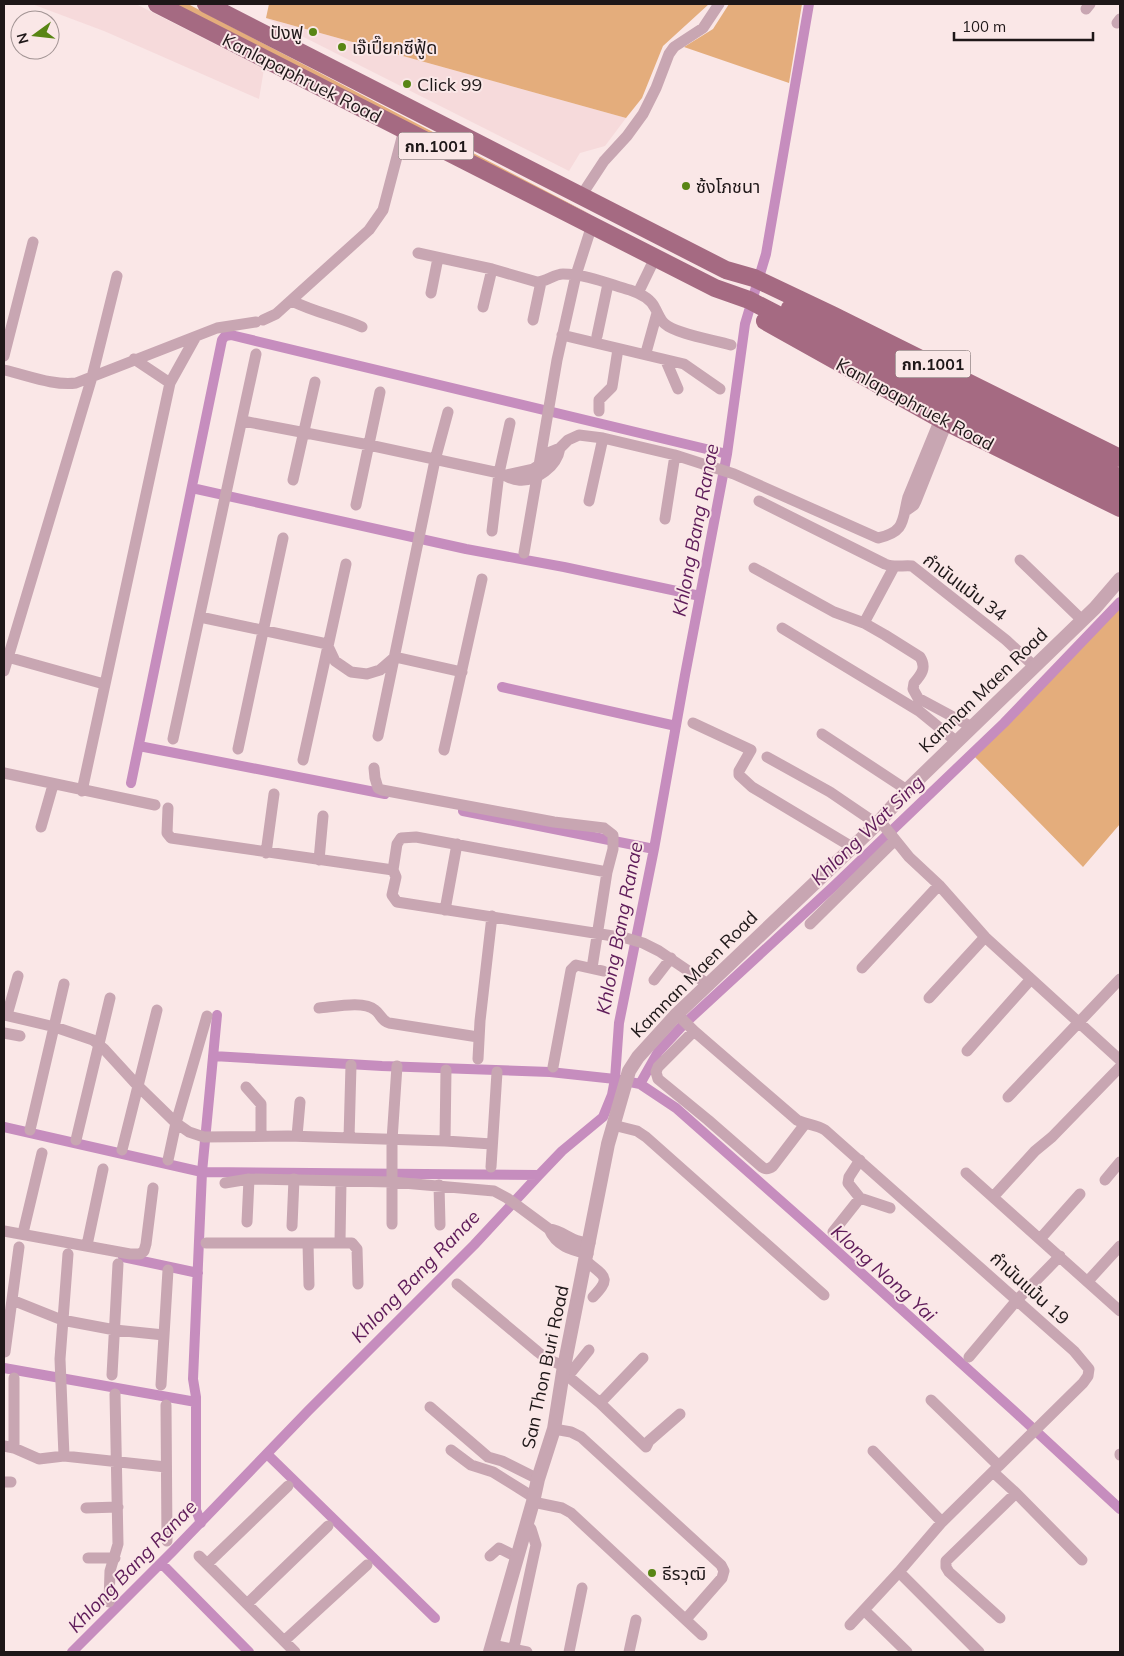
<svg xmlns="http://www.w3.org/2000/svg" width="1124" height="1656" viewBox="0 0 1124 1656" font-family="Mulish,'Noto Sans Thai',sans-serif">
  <style>
    .built { fill: #f6dadb }
    .green { fill: #e4ad7c }
    .lines { fill: none; stroke-linecap: round; stroke-linejoin: round }
    .canal { stroke: #c68dbe; stroke-width: 10 }
    .minor { stroke: #c8a6b2; stroke-width: 11 }
    .tertiary { stroke: #c8a6b2; stroke-width: 14 }
    .primary { stroke: #a56a82; stroke-width: 18 }
    .poi-dot { fill: #588514; stroke: #fae7e7; stroke-width: 2 }
    .labels { text-anchor: middle; dominant-baseline: central; stroke-width: 4; stroke-linejoin: round; paint-order: stroke }
    .shield { fill: #fae7e7; stroke: #605556; stroke-width: 1 }
    .shield-label { font-size: 16px; font-weight: bold; fill: #1e1718 }
    .poi-label { font-size: 18px; fill: #1e1718; stroke: #fae7e7; text-anchor: start }
    .street-label { font-size: 18px; fill: #1e1718; stroke: #fae7e7 }
    .water-label { font-size: 19px; font-style: italic; fill: #5e1b59; stroke: #fae7e7 }
  </style>
  <rect width="100%" height="100%" fill="#fae7e7"/>
  <path class="built" d="M32 4H136L264 69 259 99 104 31Z
    M266 18 626 118 605 146 580 153 569 171Z"/>
  <path class="green" d="M174 4H188L592 215 457 150Z
    M269 4H709L663 46 642 98 626 118 266 18Z
    M729 4H802L789 83 684 47 713 29Z
    M1120 607V824L1083 867 972 754Z"/>
  <g class="lines">
    <path class="canal" d="M192 488 466 549 564 567 700 596
      M502 687 676 726
      M139 746 385 794
      M131 783 222 340 225 336 231 335 727 454
      M463 811 654 849
      M213 1056 382 1066 550 1072 615 1079 640 1084 676 1108 816 1232 1013 1410 1120 1509
      M640 1084 658 1052 683 1025 835 885 1004 723 1120 602
      M4 1127 202 1172 539 1175
      M123 1257 198 1273
      M4 1368 196 1402
      M267 1454 435 1618
      M201 1523 196 1510V1397L193 1379 202 1172 217 1015
      M161 1563 249 1652
      M72 1652 173 1551 308 1411 474 1245 539 1175 562 1151 603 1117 612 1095 615 1079 619 1023 654 849 685 675 727 454 745 324 766 254 809 4"/>
    <path class="minor" d="M1086 9 1090 4
      M1117 23 1120 19
      M581 196 604 161 627 136 643 114 656 88 669 54 674 47 703 28 719 4
      M418 253 492 269 537 282C546 282 554 274 563 274 586 274 609 284 630 290 639 293 651 299 655 308 658 313 660 320 665 324 676 334 715 340 731 345
      M431 293 438 258
      M638 293 655 258
      M292 301C314 312 339 317 362 327
      M483 307 492 269
      M263 320 276 314 369 230 383 210 404 130
      M533 320 541 282
      M562 335 684 364 720 389
      M597 336 608 284
      M647 349 657 313
      M4 356 33 242
      M134 359 170 383
      M666 361 678 389
      M4 370C27 375 53 386 76 383L217 328 256 322
      M599 411V400L612 387 618 349
      M243 421 369 445 499 473C506 475 511 480 518 480 537 482 557 466 560 448
      M506 475 533 469 539 465 550 452 560 448 568 440 579 435 603 438 675 455 734 474 878 538C906 532 902 520 908 497L940 419
      M293 480 315 382
      M589 501 603 438
      M759 501 885 564C894 568 903 565 912 566L1006 640 1034 666
      M356 505 380 392
      M907 510 914 505 916 501 947 423
      M665 519 675 455
      M492 531 499 473 510 423
      M524 553 557 360 576 275 592 225
      M1020 560 1082 620
      M754 568 834 612 864 623 885 635 920 657C927 668 921 675 914 683L913 689 918 698 972 727
      M200 617 327 644 335 661 351 672 367 674 380 670 395 657 462 672
      M864 623 894 567
      M782 628 919 711 957 742
      M4 656 104 684
      M4 671 92 377 117 276
      M693 723 751 750 739 771V775L752 787 852 847
      M822 734 907 790
      M378 736 435 460 448 412
      M173 739 256 354
      M238 749 283 538
      M444 750 482 579
      M767 757 830 792 877 824
      M303 760 346 564
      M374 768 375 778 378 788 382 790 554 822 604 828 613 835V849L607 872 592 968
      M4 773 155 805
      M82 791 170 383 195 338
      M168 808 167 833 171 838 393 870
      M880 821 909 857 939 885 985 937 1120 1060
      M41 827 53 785
      M266 853 274 794
      M319 860 323 816
      M607 872 416 837 401 838 397 844 393 870 396 877 392 895 397 902 626 938 643 943 659 951 709 985
      M445 910 457 844
      M810 924 895 840
      M862 968 939 885
      M654 980 671 958
      M929 998 985 937
      M319 1008C333 1007 364 1000 375 1010 381 1014 381 1021 389 1023L478 1037
      M677 1014 694 1031 797 1120C807 1125 816 1124 825 1130L1074 1351 1089 1369 1088 1376 1083 1383 942 1522 899 1572 850 1625
      M4 1015 55 1027 93 1040 104 1049 137 1085 176 1123 189 1132 204 1137 288 1136 445 1141 492 1144
      M7 1015 18 976
      M694 1031 658 1067 656 1072 658 1079 708 1120 762 1167C766 1170 769 1169 773 1166L805 1124
      M4 1033 20 1036
      M967 1051 1031 979
      M478 1059 480 1021 492 916
      M553 1067 571 970 576 965 603 971
      M246 1087 261 1104V1136
      M1008 1097 1120 979
      M613 1125 637 1131 646 1137 824 1295
      M30 1130 64 984
      M297 1136 300 1102
      M349 1138 351 1065
      M76 1140 110 998
      M445 1141 446 1070
      M122 1150 157 1010
      M168 1160 176 1123 207 1016
      M860 1160 849 1177 848 1183 860 1198 890 1208
      M491 1167 497 1072
      M966 1173 1120 1311
      M1105 1180 1120 1162
      M225 1183 249 1179 392 1182 494 1191 507 1198 549 1229C556 1246 571 1250 588 1254
      M439 1185 440 1225
      M993 1197 1035 1151 1052 1137 1120 1067
      M247 1222 249 1179
      M392 1224V1140L397 1066
      M292 1226 294 1179
      M549 1229C565 1231 570 1242 590 1243
      M4 1231 130 1254H140L144 1251 146 1244 153 1188
      M833 1232 860 1198
      M23 1233 42 1153
      M1040 1239 1080 1194
      M340 1242 341 1181
      M206 1243H352L357 1249 358 1284
      M308 1243 309 1285
      M87 1245 103 1169
      M586 1261C605 1277 612 1277 593 1297
      M1088 1281 1120 1246
      M457 1284 538 1352 547 1359 564 1366
      M12 1300 62 1320 115 1330 164 1335
      M5 1352 19 1247
      M969 1357 1017 1300 1060 1256
      M563 1372 600 1403 646 1447 649 1441 680 1414
      M112 1375 118 1264
      M568 1376 589 1350
      M14 1378V1448
      M161 1385 168 1270
      M931 1400 999 1466
      M600 1403 643 1358
      M166 1405 167 1541
      M430 1407 488 1457 502 1461 538 1479
      M554 1429 571 1432 581 1437 721 1565 724 1571 722 1578 686 1619
      M4 1446 14 1448 39 1459 64 1456 166 1467
      M451 1450 471 1465 493 1472 533 1497
      M873 1451 942 1522
      M1120 1455V1454
      M64 1456 60 1359 68 1254
      M993 1472 1016 1493 1082 1560
      M4 1482H11
      M533 1502 562 1508 571 1513 702 1635
      M86 1508 118 1507
      M199 1556 295 1652
      M490 1556 499 1548 517 1557
      M88 1558H115
      M207 1564 288 1486
      M899 1572 979 1652
      M109 1602 110 1571 118 1544 115 1394
      M247 1604 328 1526
      M864 1610 907 1652
      M1000 1618 949 1572 946 1567V1561L1016 1493
      M284 1641 367 1565
      M492 1645 527 1652
      M513 1652 536 1545 531 1529 527 1524
      M569 1652 582 1588
      M629 1652 636 1620"/>
    <path class="tertiary" d="M490 1652 533 1502 538 1479 554 1429 563 1372 608 1144 629 1071 638 1057 677 1014 877 824 907 790 1095 608 1120 579"/>
    <path class="primary" d="M157 4 715 288 749 300 1120 492
      M206 4 726 270 754 278 832 315 1120 458
      M790 308 1120 478
      M765 321 940 419 1120 508"/>
  </g>
  <g class="poi-dot">
    <circle cx="313" cy="32" r="5"/>
    <circle cx="342" cy="47" r="5"/>
    <circle cx="407" cy="84" r="5"/>
    <circle cx="686" cy="186" r="5"/>
    <circle cx="652" cy="1573" r="5"/>
  </g>
  <g class="labels">
    <g class="shield">
      <rect x="398.5" y="132.5" width="75" height="27" rx="4"/>
      <rect x="895.5" y="350.5" width="75" height="27" rx="4"/>
    </g>
    <g class="shield-label">
      <text x="436" y="146">กท.1001</text>
      <text x="933" y="364">กท.1001</text>
    </g>
    <g class="poi-label">
      <text x="303" y="32" text-anchor="end">ปังฟู</text>
      <text x="352" y="47">เจ๊เปี๊ยกซีฟู้ด</text>
      <text x="417" y="84">Click 99</text>
      <text x="696" y="186">ซ้งโภชนา</text>
      <text x="662" y="1573">ธีรวุฒิ</text>
    </g>
    <g class="street-label">
      <text transform="translate(302 78) rotate(27)">Kanlapaphruek Road</text>
      <text transform="translate(915 404) rotate(28)">Kanlapaphruek Road</text>
      <text transform="translate(965 587) rotate(37)">กำนันแม้น 34</text>
      <text transform="translate(983 690) rotate(-44)">Kamnan Maen Road</text>
      <text transform="translate(694 974) rotate(-45)">Kamnan Maen Road</text>
      <text transform="translate(1030 1288) rotate(42)">กำนันแม้น 19</text>
      <text transform="translate(545 1367) rotate(-78)">San Thon Buri Road</text>
    </g>
    <g class="water-label">
      <text transform="translate(695 530) rotate(-79)">Khlong Bang Ranae</text>
      <text transform="translate(867 830) rotate(-44)">Khlong Wat Sing</text>
      <text transform="translate(619 928) rotate(-79)">Khlong Bang Ranae</text>
      <text transform="translate(884 1273) rotate(42)">Klong Nong Yai</text>
      <text transform="translate(415 1276) rotate(-46)">Khlong Bang Ranae</text>
      <text transform="translate(132 1566) rotate(-46)">Khlong Bang Ranae</text>
    </g>
  </g>
  <rect width="1124" height="1656" fill="none" stroke="#1e1718" stroke-width="10"/>
  <g transform="translate(35 35) rotate(255)"><circle r="24" fill="#fae7e7" stroke="#a29494"/>
  <path d="M0-4L9 19L0 12L-9 19Z" fill="#588514"/>
  <text y="-8" font-size="14" font-weight="bold" text-anchor="middle" fill="#1e1718">N</text>
  </g>
  <path d="M954 32v8h139v-8" fill="none" stroke="#1e1718" stroke-width="2.5"/>
  <text x="962" y="32" font-size="15" fill="#1e1718" stroke="#fae7e7" stroke-width="4" paint-order="stroke">100 m</text>
</svg>
